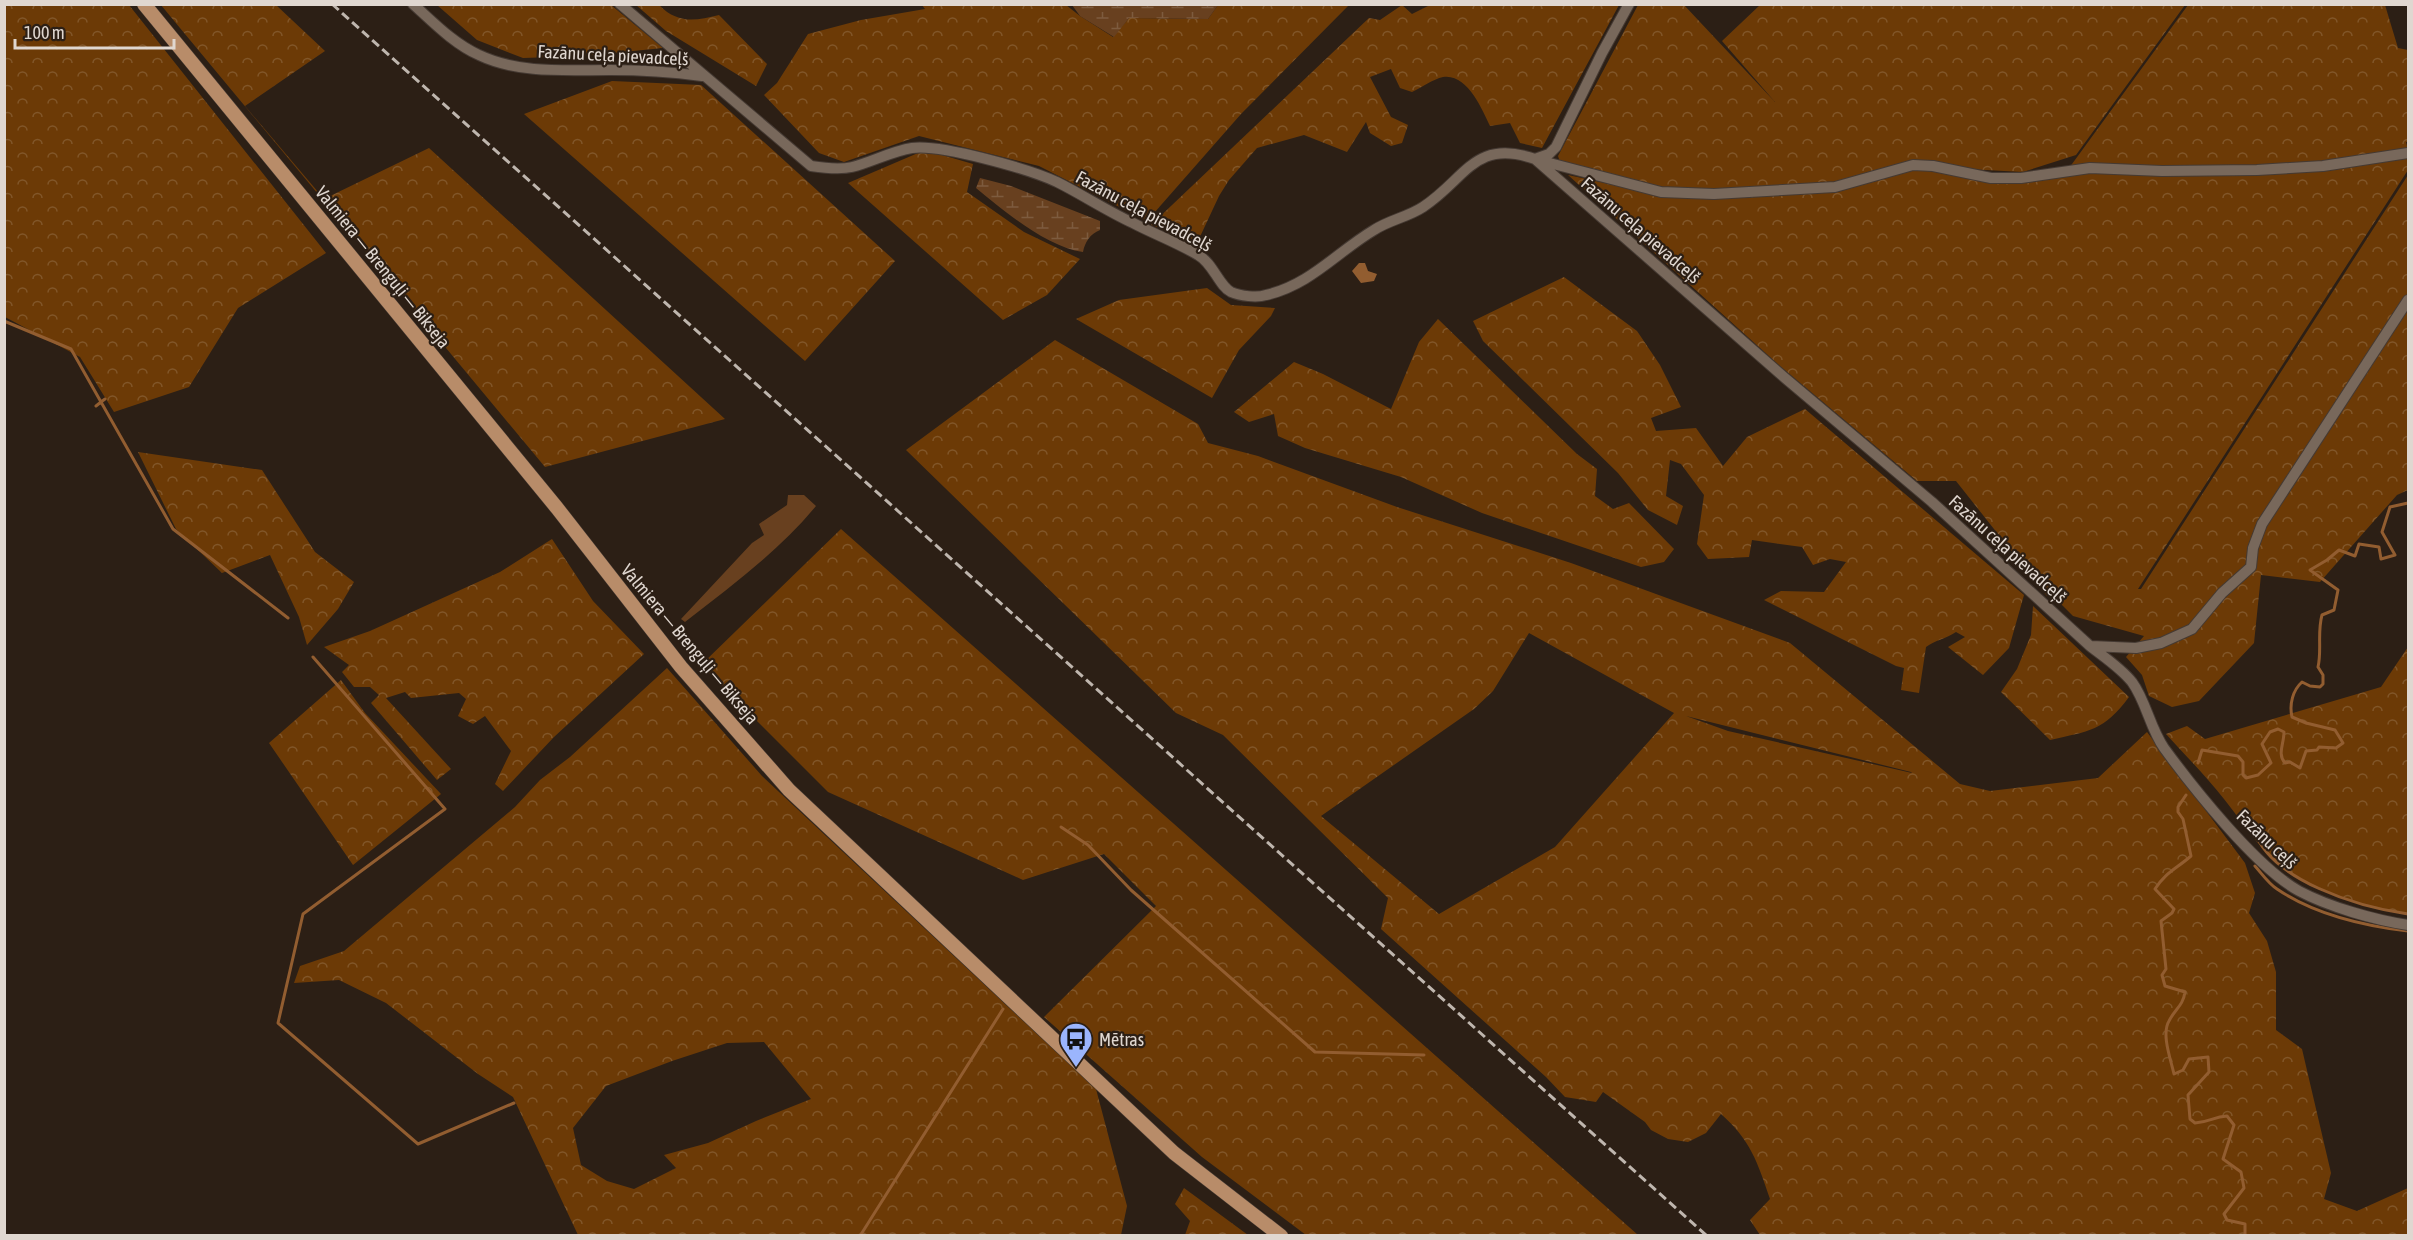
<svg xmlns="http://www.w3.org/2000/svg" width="2413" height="1240" viewBox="0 0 2413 1240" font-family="'Asap Condensed',sans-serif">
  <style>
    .green { fill: #68401f }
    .forest { fill: url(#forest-crowns); fill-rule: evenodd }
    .wetland { fill: url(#wetland-marsh) }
    .water { fill: #925d30 }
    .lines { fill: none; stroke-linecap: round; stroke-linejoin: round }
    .stream { stroke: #925d30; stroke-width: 3 }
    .minor-casing { stroke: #453a33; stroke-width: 12 }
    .major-casing { stroke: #453a33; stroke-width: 15 }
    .minor { stroke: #78685b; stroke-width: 10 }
    .major { stroke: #b88c69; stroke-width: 14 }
    .rail { stroke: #bfb6ae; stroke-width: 3; stroke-dasharray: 9 4.5; stroke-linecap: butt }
    .labels { text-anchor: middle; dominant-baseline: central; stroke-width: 4.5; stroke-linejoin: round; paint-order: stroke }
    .street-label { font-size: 18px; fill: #e0d7d0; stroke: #2c1f15 }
    .poi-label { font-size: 18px; fill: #e0d7d0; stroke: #2c1f15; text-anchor: start }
  </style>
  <defs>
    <pattern id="forest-crowns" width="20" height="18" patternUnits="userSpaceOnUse" patternTransform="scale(1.5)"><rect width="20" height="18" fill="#6c3a06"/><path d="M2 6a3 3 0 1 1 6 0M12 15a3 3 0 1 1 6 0" fill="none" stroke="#815629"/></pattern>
    <pattern id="wetland-marsh" width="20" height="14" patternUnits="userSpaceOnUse" patternTransform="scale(1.5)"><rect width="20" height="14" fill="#68401f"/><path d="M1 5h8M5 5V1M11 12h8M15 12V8" fill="none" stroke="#7d5b3e"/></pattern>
  </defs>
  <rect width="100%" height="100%" fill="#2c1f15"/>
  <path class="green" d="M788 495H804L816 506C779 551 731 586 685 622L681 619 752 543 764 535 759 524 787 505Z"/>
  <path class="forest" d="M1428 4 1619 5 1542 148 1520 143 1510 123 1490 126C1482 109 1467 73 1443 77 1433 79 1421 88 1412 92L1400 88 1391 69 1370 77 1391 117 1408 125 1402 143 1391 146 1370 133 1366 122 1347 152 1304 135 1257 148 1229 180 1219 196 1198 241 1151 225 1369 18 1380 20 1402 5 1412 14 1428 6Z
    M4 5H129L326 253 238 308 189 387 114 412 80 357 5 317Z
    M161 5H276L325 51 245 106 324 199 429 148 725 419 545 467 175 22Z
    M437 5H611L663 48 583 56 523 58 477 40Z
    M636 5H659C678 24 695 21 719 15L767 64 756 86 666 31Z
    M922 5H1066L1080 16 1113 37 1129 18 1208 19 1218 5H1349L1241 114 1147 221 1039 166 919 136 844 162 819 153 764 95 777 83 808 34 861 20 925 9Z
    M1638 5H1684L1775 102 1722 41 1760 5H2185L2076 155 2023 172 1967 169 1940 163 1823 185 1659 190 1561 165 1558 156Z
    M2188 5H2385L2398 48 2408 50V142H2406L2408 150V170L2138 589H2141L2408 175V490L2397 495 2320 582 2261 575 2254 643 2199 701 2172 707 2149 696 2142 675 2126 657 2144 636 2073 616 2052 595 2047 596 1956 481H1917L1780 366 1568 175 1661 195 1841 191 1917 169 1945 171 1998 183 2064 175Z
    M612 81 701 85 895 261 805 361 524 114Z
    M925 150 973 164 967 192 1024 232 1080 259 1047 295 1003 320 848 183Z
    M1564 277 1637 331 1660 365 1681 407 1651 418 1656 431 1696 428 1723 466 1747 437 1805 409 2024 595 2009 648 1983 675 1948 647 1965 637 1956 632C1946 639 1935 640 1926 647L1919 693 1901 690 1904 668 1896 666 1764 600 1781 591 1824 592 1846 562 1830 559 1813 565 1802 547 1752 540 1749 557 1708 559 1697 544 1704 495 1681 464 1670 460 1666 496 1683 506 1677 525 1648 510 1618 473 1483 341 1473 321Z
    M1207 288 1231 305 1275 308 1271 316 1239 350 1212 398 1076 319 1119 300Z
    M1438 319 1577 454 1597 469 1595 496 1613 509 1629 503 1674 549 1664 562 1641 567 1482 513 1401 477 1305 448 1278 436 1274 414 1249 422 1234 412 1294 362 1323 374 1391 409 1419 342Z
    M1055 340 1198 424 1208 443 1258 456 1397 507 1571 563 1790 643 1960 784 1990 791 2098 778 2147 732 2245 863 2255 893 2249 913 2267 941 2276 972V1030L2302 1049 2331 1173 2324 1199 2357 1211 2408 1188V1235H1760L1750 1220 1770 1199C1757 1161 1751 1141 1721 1114L1706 1133 1688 1142 1668 1139 1651 1130 1645 1122 1603 1092 1596 1102 1565 1097 1546 1077 1381 929 1388 898 1223 735 1176 713 906 450ZM1529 633 1674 713 1555 847 1439 914 1321 816 1474 709 1493 691ZM1686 716 1911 772 1912 773 1728 731Z
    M138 452 262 470 315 552 354 582 338 609 307 645 299 617 270 555 222 573 176 529Z
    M841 529 1638 1235H1306L1202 1157 1044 1017 1156 906 1104 854 1023 880 828 792 701 665Z
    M552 539 593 601 644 654 554 737 503 791 495 784 511 751 485 716 473 724 458 716 466 699 459 693 411 698 405 692 386 698 451 769 437 780 371 703 379 695 370 687H354L342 672 349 665 324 647 370 631 500 572Z
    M2033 606 2129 697C2104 731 2089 731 2050 740L2001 692 2017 669 2031 635Z
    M2408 647V914C2371 909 2319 894 2288 871 2261 852 2244 824 2224 799 2206 776 2185 755 2166 734L2187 726 2205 739 2381 687Z
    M667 668 762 776 1096 1089 1127 1206 1121 1235H578L513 1097 478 1074 386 1003 339 980 294 983 300 966 344 951 515 807 540 780 570 757ZM764 1042 811 1099 756 1121 708 1143 664 1155 676 1168 634 1189 607 1181 581 1165 573 1128 606 1086 672 1061 727 1043Z
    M341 680 365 713 441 794 353 865 269 743Z
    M1184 1188 1248 1235H1185L1190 1221 1175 1204Z"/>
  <path class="wetland" d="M1072 5H1218L1208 19 1129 18 1114 37 1080 16Z
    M980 178 1011 186 1100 221V230C1090 234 1085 242 1083 252 1047 247 1004 211 976 188Z"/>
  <path class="water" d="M1359 263H1365L1368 271 1377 274 1374 281 1361 283 1352 271Z"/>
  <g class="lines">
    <path class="stream" d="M4 321 71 349 101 402 96 406
      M105 399 101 402 173 529 288 618
      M313 657 445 809 303 914 278 1023 418 1144 514 1103
      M2198 763 2202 750 2238 756 2243 762V775L2246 778 2258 775 2271 763 2262 744 2270 732 2278 729 2284 732C2284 744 2277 754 2285 763L2290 762 2300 768 2306 751 2317 750 2319 747 2336 748 2343 743 2335 730 2306 723 2292 717C2289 704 2293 690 2302 682L2310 686 2320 687 2323 684V675L2318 667C2322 650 2317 633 2322 615L2334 610 2338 590 2310 570 2327 560 2339 550 2355 556 2359 544 2379 547 2381 559 2395 555 2382 532 2390 507 2408 503
      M2186 795 2178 807V812L2183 819 2191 856C2176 869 2166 872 2155 889L2174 909 2172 913 2161 921 2166 969 2162 975 2165 986 2185 992C2183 1006 2175 1009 2169 1021 2161 1034 2171 1060 2174 1074L2183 1070 2189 1059 2208 1057 2209 1072 2188 1095 2190 1119 2195 1123C2210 1122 2213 1117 2227 1116L2234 1125 2223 1159 2241 1172 2244 1188 2224 1214 2227 1220 2245 1224V1236
      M1061 827 1088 845 1131 890 1315 1052 1424 1055
      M2254 830C2271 881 2359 907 2408 914
      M2255 866C2262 874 2269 884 2277 889 2314 914 2365 926 2408 931
      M860 1236 1003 1009"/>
    <defs>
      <path id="minor" d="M413 4C433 22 454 44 479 55 519 74 567 70 610 70 641 70 672 72 702 76
        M620 4 811 166C824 168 839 170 852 167 872 162 892 151 912 148 941 144 1029 169 1057 182 1083 195 1107 211 1133 223 1154 234 1178 243 1198 255 1213 263 1219 286 1231 292 1240 296 1257 298 1266 295 1310 285 1337 252 1374 230 1389 220 1408 217 1423 207 1466 179 1474 138 1535 159L1785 378 1932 502 2090 646C2104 657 2121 668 2132 682 2146 701 2150 728 2164 748 2194 789 2256 867 2299 891 2329 907 2375 920 2408 925
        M1535 159 1549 154 1556 147 1602 53 1629 4
        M1538 160 1661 192 1714 194 1835 187 1913 165 1933 166 1991 178H2021L2090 168 2162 171 2257 170 2323 166 2408 153
        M2091 646 2136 648 2161 643 2192 629 2222 593 2251 567 2253 548 2262 524 2408 300"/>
      <path id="major" d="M144 4 557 508 681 667 789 790 1174 1153 1281 1236"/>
    </defs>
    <use href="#minor" class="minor-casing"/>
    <use href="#major" class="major-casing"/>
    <use href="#minor" class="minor"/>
    <use href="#major" class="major"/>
    <path class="rail" d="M332 4 1707 1236"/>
  </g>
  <defs>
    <symbol id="bus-pin" viewBox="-11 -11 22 30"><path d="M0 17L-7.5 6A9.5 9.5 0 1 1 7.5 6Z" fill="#9bb5fd" stroke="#2c1f15"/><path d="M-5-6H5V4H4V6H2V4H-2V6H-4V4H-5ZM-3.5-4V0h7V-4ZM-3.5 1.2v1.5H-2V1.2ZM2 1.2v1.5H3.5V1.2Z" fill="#111"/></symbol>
  </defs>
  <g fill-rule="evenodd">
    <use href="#bus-pin" x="1057" y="1020" width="38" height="52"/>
  </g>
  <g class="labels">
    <g class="street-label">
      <text transform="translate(613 55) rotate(3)">Fazānu ceļa pievadceļš</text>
      <text transform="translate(1144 211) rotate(28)">Fazānu ceļa pievadceļš</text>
      <text transform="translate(1641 230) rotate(41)">Fazānu ceļa pievadceļš</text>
      <text transform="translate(383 267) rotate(51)">Valmiera — Brenguļi — Bikseja</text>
      <text transform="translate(2008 549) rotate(42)">Fazānu ceļa pievadceļš</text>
      <text transform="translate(690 644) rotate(50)">Valmiera — Brenguļi — Bikseja</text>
      <text transform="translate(2267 839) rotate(44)">Fazānu ceļš</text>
    </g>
    <g class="poi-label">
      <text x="1099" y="1039">Mētras</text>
    </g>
  </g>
  <rect width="2413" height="1240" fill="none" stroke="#e0d7d0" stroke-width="12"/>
  <path d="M15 39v9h159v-9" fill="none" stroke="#e0d7d0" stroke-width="3"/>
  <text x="24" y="39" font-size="18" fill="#e0d7d0" stroke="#2c1f15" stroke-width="4.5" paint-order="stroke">100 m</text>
</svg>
